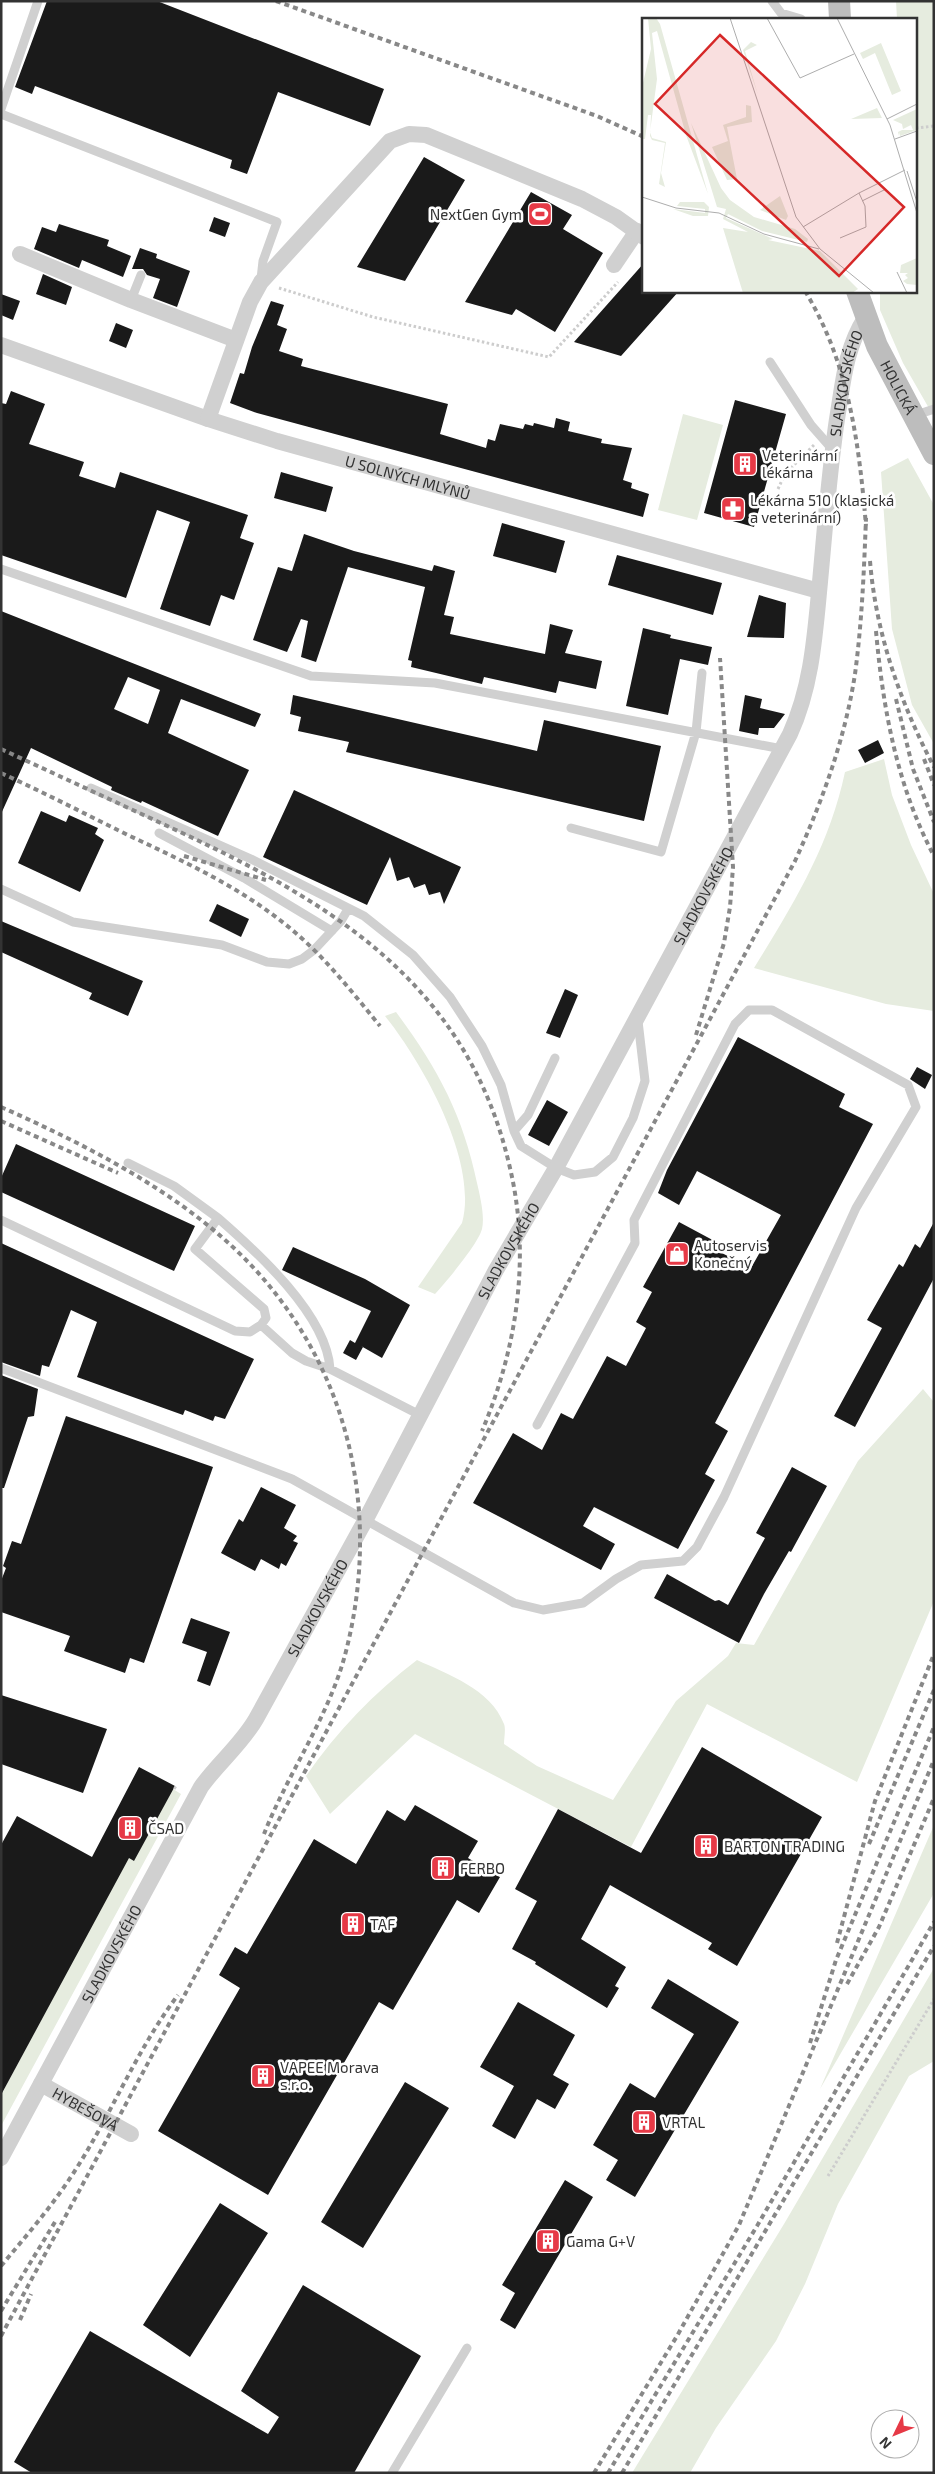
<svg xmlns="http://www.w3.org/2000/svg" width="935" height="2474" viewBox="0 0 935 2474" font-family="'Exo 2',sans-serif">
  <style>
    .green { fill: #e6ecdf }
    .building { fill: #1a1a1a; fill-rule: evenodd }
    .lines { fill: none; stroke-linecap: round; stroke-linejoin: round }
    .path { stroke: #cdcdcd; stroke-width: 3; stroke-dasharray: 2.5 2.5; stroke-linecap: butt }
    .lane { stroke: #d0d0d0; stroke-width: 9 }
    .street { stroke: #d0d0d0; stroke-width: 16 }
    .secondary { stroke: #bdbdbd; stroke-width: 22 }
    .rail { stroke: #888; stroke-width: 4; stroke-dasharray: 5 4; stroke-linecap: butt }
    .labels { text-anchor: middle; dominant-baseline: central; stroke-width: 5; stroke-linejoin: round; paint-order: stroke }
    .poi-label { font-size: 15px; fill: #333; stroke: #fff; text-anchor: start }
    .street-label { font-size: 15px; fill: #333; stroke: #fff }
    .inset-road { fill: none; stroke: #adadad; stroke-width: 1 }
    .view { fill: #d62828; fill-opacity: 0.15; stroke: #d62828; stroke-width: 2.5 }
    .inset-edge { fill: none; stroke: #333; stroke-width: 2.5 }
  </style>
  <rect width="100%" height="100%" fill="#fff"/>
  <path class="green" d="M896 1H934V417L903 363 880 310V291H916V19H897Z
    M683 414 723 425 697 520 658 510Z
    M908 458 934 505V744L912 705 892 629 881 472Z
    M884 759 892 795 911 845 934 894V1011L886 1004 754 968C794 903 829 847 845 772Z
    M396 1012C437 1067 463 1115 477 1183 480 1196 485 1216 482 1229 478 1244 447 1281 435 1294L418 1287 462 1223C479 1162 422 1062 385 1016Z
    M923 1389 933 1401 934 1601 857 1782 707 1704 631 1847 415 1734 330 1814 306 1776C337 1731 374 1693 417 1660 447 1674 491 1689 504 1724 506 1729 504 1738 504 1744L537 1766 613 1800 676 1701 728 1656 736 1643 754 1645 858 1461Z
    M173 1789 181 1794 1 2126V2095L128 1857 134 1860Z
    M934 1825V1893L820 2089Z
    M934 1968V2061L909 2076 838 2204 805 2284 776 2341 716 2428 690 2473H632L784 2224Z"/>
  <path class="building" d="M47 1H157L384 89 370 126 278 92 247 174 230 168 232 160 35 86 32 94 15 87Z
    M424 157 465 180 405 281 357 267Z
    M531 192 572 215 563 229 603 253 555 332 516 309 512 315 465 302Z
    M214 217 230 223 225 237 209 231Z
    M59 224 109 240 107 246 131 256 123 277 82 260 79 268 34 249 42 227 56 232Z
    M140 248 157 254 156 258 190 271 177 307 153 298 160 279 147 275 143 269H132Z
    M644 263V291H679L621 356 574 342Z
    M43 274 72 287 66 305 36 294Z
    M1 294 20 301 13 320 1 315Z
    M271 301 284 305 277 325 287 329 279 351 303 359 301 366 448 404 440 434 486 448 488 439 495 441 500 424 523 429 525 424 533 426 534 423 554 428 556 418 570 422 568 431 602 439 601 443 632 448 623 480 632 483 631 488 649 494 643 517 257 413 230 403 240 373 244 374 252 347Z
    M116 323 133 330 126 348 109 341Z
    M11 391 45 404 29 444 84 462 79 476 115 488 120 472 248 515 240 538 254 543 234 600 221 595 210 626 160 609 190 522 157 510 126 598 1 555V403L6 404Z
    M735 400 786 414 754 527 704 513Z
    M281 472 333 487 326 512 274 498Z
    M502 523 565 541 556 573 493 556Z
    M304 534 354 551 432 571 434 565 455 571 444 615 454 617 450 634 545 654 550 624 573 630 565 653 602 661 596 689 559 681 556 693 484 677 482 684 411 667 412 661 408 660 425 587 348 567 316 662 301 657 308 621 301 619 287 652 253 640 278 567 292 571Z
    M617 555 722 583 713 615 608 585Z
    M759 595 786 603 784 638 747 637Z
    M1 611 261 714 255 727 181 699 168 733 249 770 218 836 142 801 141 803 111 790 112 787 31 748 1 814ZM128 677 160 690 148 724 114 709Z
    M643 628 671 635 670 638 712 647 708 665 680 659 668 715 626 706Z
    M293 695 537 751 544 720 661 746 644 821 346 752 349 742 298 731 301 717 290 714Z
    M745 695 762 699 760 708 785 714 774 728H759L758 735 739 731Z
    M878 740 884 753 865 763 858 750Z
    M294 790 461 867 444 904 440 892 429 895 425 884 414 888 409 877 397 881 390 857 367 905 263 857Z
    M41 811 66 822 69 815 98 828 95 834 104 840 80 892 18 863Z
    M217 904 249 919 241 937 209 921Z
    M1 921 143 981 128 1016 89 999 92 993 1 952Z
    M565 989 578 995 560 1038 546 1033Z
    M738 1037 845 1094 839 1107 873 1124 715 1423 728 1431 705 1474 715 1480 678 1549 594 1507 583 1526 615 1544 601 1570 473 1503 513 1433 542 1450 561 1413 573 1419 607 1356 626 1366 646 1328 636 1322 652 1292 643 1287 679 1222 720 1244 716 1250 751 1268 781 1215 697 1171 679 1205 658 1193 667 1170Z
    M917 1067 932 1075 925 1089 910 1079Z
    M547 1100 568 1112 549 1146 528 1135Z
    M16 1144 195 1226 174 1271 1 1192V1178Z
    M934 1222V1278L855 1427 834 1416 882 1328 867 1320 899 1264 903 1267 915 1244 920 1248Z
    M1 1243 254 1359 225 1419 215 1416 213 1421 185 1410 183 1415 77 1377 97 1322 71 1310 49 1367 42 1365 40 1376 1 1362Z
    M293 1247 365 1279 410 1305 382 1358 361 1346 363 1347 356 1360 343 1353 350 1340 355 1343 371 1311 282 1270Z
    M1 1375 38 1389 34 1416 28 1417 4 1488H1Z
    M66 1416 213 1467 144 1663 130 1658 125 1673 64 1651 70 1636 1 1612V1581L6 1568 3 1566 12 1541 21 1544Z
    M792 1467 827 1486 791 1552 789 1551 764 1594 739 1643 654 1598 667 1574 715 1601 719 1600 728 1605 765 1538 756 1533Z
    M261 1487 296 1505 284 1528 297 1536 293 1541 298 1543 286 1566 281 1563 279 1569 261 1559 255 1571 221 1553 239 1519 243 1522Z
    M191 1618 230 1632 210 1686 197 1681 207 1652 182 1643Z
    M1 1695 107 1729 83 1793 1 1764Z
    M702 1747 822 1817 737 1966 708 1949 712 1943 610 1885 581 1939 626 1967 615 1986 619 1988 607 2008 535 1964 536 1962 512 1949 537 1901 515 1889 558 1809 641 1853Z
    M139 1767 175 1786 134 1861 129 1858 1 2095V1845L17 1816 92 1857Z
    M415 1805 478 1841 468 1858 500 1877 479 1913 457 1900 393 2010 379 2002 268 2195 158 2131 240 1988 219 1975 235 1947 247 1954 314 1839 356 1864 387 1810 405 1821Z
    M668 1979 739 2022 635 2197 606 2180 618 2160 593 2145 630 2083 655 2098 694 2034 651 2008Z
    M518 2002 575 2035 553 2075 569 2084 555 2109 537 2099 515 2139 492 2126 514 2086 480 2067Z
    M405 2082 449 2108 363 2248 321 2222Z
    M565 2180 593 2197 515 2329 500 2320 515 2293 502 2285Z
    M220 2203 268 2233 190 2357 143 2325Z
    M303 2285 421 2356 354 2473H32L14 2462 90 2331 268 2434 279 2417 241 2391Z"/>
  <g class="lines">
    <path class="path" d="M916 128 934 126
      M279 288 373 317 549 357 618 282
      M778 489 785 474 814 445
      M174 1787 177 1789
      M828 2176 934 1999"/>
    <path class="lane" d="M772 1 781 13 801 19
      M1 109 38 1
      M1 114 277 222 263 261 261 279
      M131 300 141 275
      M770 362 811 425 833 450
      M913 416 934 409
      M1 569 311 676 435 683 782 749
      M91 788 251 859 364 916 413 955 450 997 482 1046 501 1085 514 1131 521 1146 556 1168 574 1175 595 1172 613 1157 633 1118 645 1081 638 1021
      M571 828 661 852 696 732 702 673
      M159 833 244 878 332 931
      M1 889 73 922 222 945 267 962 289 964 302 959 314 950 341 921 348 909
      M514 1131 528 1115 555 1058
      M128 1163 174 1186 218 1218 195 1249 264 1309 266 1318 261 1325
      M218 1218C257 1252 327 1315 330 1369
      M1 1220 235 1331 250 1332 261 1325 292 1353 306 1361 330 1369 420 1415
      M1 1368 292 1479 514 1603 543 1610 583 1603 616 1579 641 1565 683 1561 697 1547 724 1497 856 1208 916 1107 908 1085 772 1010H749L735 1024 634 1220 635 1243 537 1425
      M392 2473 467 2348"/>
    <g class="street">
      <path d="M20 254 131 300 236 340"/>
      <path d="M614 265 637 231"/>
      <path id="s1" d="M1 345 208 419 277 441 819 591"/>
      <path d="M208 419 250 302 261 282 390 141 409 134 426 135 582 199 616 217 644 237"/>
      <path id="s2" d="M41 2084 131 2134"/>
      <path id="s3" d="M1 2158 201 1787C218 1763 241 1745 256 1719L366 1519 496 1270 556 1168 790 734C812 686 815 634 820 582 825 528 829 473 837 419 843 384 845 349 865 318"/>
    </g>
    <g class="secondary">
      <path d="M839 1 840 19"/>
      <path id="s4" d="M857 291 877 346 934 454"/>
    </g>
    <path class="rail" d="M276 1 597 116 644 137
      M805 291C849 363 859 443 866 526
      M870 561C876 634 900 702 934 767
      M876 631C883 709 897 786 934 856
      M896 699 913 769 934 822
      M1 749C55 774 109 799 163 824 325 899 467 979 510 1168 531 1257 517 1348 482 1431
      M924 759 934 785
      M1 773C45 793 87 815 130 836 187 863 242 888 291 929 325 957 352 992 380 1026
      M184 856 266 880
      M696 1035 724 943 730 907 733 867 720 658
      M1 1107C82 1143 171 1188 236 1250 347 1356 384 1508 345 1655 328 1718 288 1773 264 1834
      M1 1121 118 1173
      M869 1844 934 1690
      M837 1943 875 1801 934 1654
      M847 1984 879 1927 934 1798
      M810 2043 836 1960 934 1727
      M1 2266C27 2235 54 2204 76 2169 112 2113 137 2049 178 1995
      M1 2311 55 2222
      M20 2320 31 2294
      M1 2336 795 861C822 802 845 739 855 674 862 622 864 570 866 518
      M594 2473 677 2336 739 2225 934 1760
      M608 2473 757 2226 934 1922
      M622 2473 934 1946"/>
  </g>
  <defs>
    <symbol id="stadium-square" viewBox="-11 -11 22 22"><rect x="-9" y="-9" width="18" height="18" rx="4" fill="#e63946" stroke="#fff"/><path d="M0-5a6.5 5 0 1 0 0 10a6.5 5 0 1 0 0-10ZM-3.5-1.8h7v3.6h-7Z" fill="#fff"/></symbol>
    <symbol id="building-square" viewBox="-11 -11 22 22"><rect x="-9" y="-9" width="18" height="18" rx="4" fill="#e63946" stroke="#fff"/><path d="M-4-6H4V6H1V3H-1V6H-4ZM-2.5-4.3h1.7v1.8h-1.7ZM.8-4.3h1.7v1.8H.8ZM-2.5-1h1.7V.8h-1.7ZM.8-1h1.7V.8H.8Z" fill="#fff"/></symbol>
    <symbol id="pharmacy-square" viewBox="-11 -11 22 22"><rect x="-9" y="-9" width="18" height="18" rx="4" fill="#e63946" stroke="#fff"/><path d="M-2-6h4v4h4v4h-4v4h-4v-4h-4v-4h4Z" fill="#fff"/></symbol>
    <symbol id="shop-square" viewBox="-11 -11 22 22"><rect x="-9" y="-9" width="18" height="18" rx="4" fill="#e63946" stroke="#fff"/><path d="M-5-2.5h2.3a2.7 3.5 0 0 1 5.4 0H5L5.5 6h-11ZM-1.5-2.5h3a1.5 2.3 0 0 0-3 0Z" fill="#fff"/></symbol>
  </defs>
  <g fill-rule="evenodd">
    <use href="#stadium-square" x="526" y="200" width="28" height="28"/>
    <use href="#building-square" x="731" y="450" width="28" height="28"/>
    <use href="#pharmacy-square" x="719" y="495" width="28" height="28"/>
    <use href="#shop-square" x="663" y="1240" width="28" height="28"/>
    <use href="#building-square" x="116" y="1814" width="28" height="28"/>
    <use href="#building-square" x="692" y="1832" width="28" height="28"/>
    <use href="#building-square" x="429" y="1854" width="28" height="28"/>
    <use href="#building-square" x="339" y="1910" width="28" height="28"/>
    <use href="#building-square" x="249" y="2062" width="28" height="28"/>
    <use href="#building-square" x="630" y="2108" width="28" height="28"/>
    <use href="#building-square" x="534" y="2227" width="28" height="28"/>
  </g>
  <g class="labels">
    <g class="poi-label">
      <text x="522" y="214" text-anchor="end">NextGen Gym</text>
      <text x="762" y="455">Veterinární<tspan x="762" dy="17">lékárna</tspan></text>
      <text x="750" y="500">Lékárna 510 (klasická<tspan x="750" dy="17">a veterinární)</tspan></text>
      <text x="694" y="1245">Autoservis<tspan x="694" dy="17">Konečný</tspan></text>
      <text x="148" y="1828">ČSAD</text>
      <text x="724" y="1846">BARTON TRADING</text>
      <text x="460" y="1868">FERBO</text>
      <text x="370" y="1924">TAF</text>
      <text x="280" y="2067">VAPEE Morava<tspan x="280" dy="17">s.r.o.</tspan></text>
      <text x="662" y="2122">VRTAL</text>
      <text x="566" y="2241">Gama G+V</text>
    </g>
    <g class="street-label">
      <text stroke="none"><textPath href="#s3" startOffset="1986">SLADKOVSKÉHO</textPath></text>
      <text stroke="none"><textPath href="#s4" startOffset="105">HOLICKÁ</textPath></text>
      <text stroke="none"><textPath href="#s1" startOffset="428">U SOLNÝCH MLÝNŮ</textPath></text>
      <text stroke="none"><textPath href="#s3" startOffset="1446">SLADKOVSKÉHO</textPath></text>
      <text stroke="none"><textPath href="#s3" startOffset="1041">SLADKOVSKÉHO</textPath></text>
      <text stroke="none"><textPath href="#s3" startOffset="636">SLADKOVSKÉHO</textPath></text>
      <text stroke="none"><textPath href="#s3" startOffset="232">SLADKOVSKÉHO</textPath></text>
      <text stroke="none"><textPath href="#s2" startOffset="51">HYBEŠOVA</textPath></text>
    </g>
  </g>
  <g transform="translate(642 18)">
    <rect width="275" height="275" fill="#fff"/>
    <path d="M6 0H14L18 6 66 176 44 117 15 13 10 15 15 61 8 114 10 120 24 124 19 155 23 169 17 166 23 125 10 122 8 118 9 97H6L3 121H0V69L9 31ZM109 24 115 27 103 33 116 77 101 32ZM239 25 259 73 250 77 233 35 221 41 218 35ZM104 87 109 88 110 104 85 109 95 161 85 162 70 129 86 123 81 107 104 99ZM235 90 240 100 209 101ZM275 91V112L258 118V114L257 118 256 114 260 112H271L269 107 261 111 260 106 251 102ZM49 105 79 170 88 182 112 199 153 211 166 221 165 224 120 213 86 196 84 200 131 221 126 222 178 233 216 271 210 275H101L81 210 106 214 81 201 84 191 75 189ZM138 178 146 198 144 202 118 192ZM38 184H62L67 189 66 198H51L31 191 63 195V191L35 188ZM275 240V267L265 266 261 263 266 260 263 257 266 255H258L259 247Z" fill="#e6ecdf"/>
    <path class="inset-road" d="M88 0 154 199 178 231 232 275M125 0 158 60 212 36M195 0 248 107 275 195M245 101 275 86M253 121 275 113M265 153 275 184M0 179 34 190 77 195 122 216 177 231M220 183 242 172M161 209 217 175 263 152M198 220 224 209 223 188 217 175M255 254 265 275"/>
    <path class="view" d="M78 17 262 189 197 258 13 86Z"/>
    <rect width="275" height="275" class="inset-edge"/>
  </g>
  <rect width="935" height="2474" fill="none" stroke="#333333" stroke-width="5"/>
  <g transform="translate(895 2434) rotate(227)"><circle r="24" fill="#ffffff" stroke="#adadad"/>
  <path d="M0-4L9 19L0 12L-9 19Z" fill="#e63946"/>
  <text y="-8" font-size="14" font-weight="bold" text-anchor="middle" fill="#333333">N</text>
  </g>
</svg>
